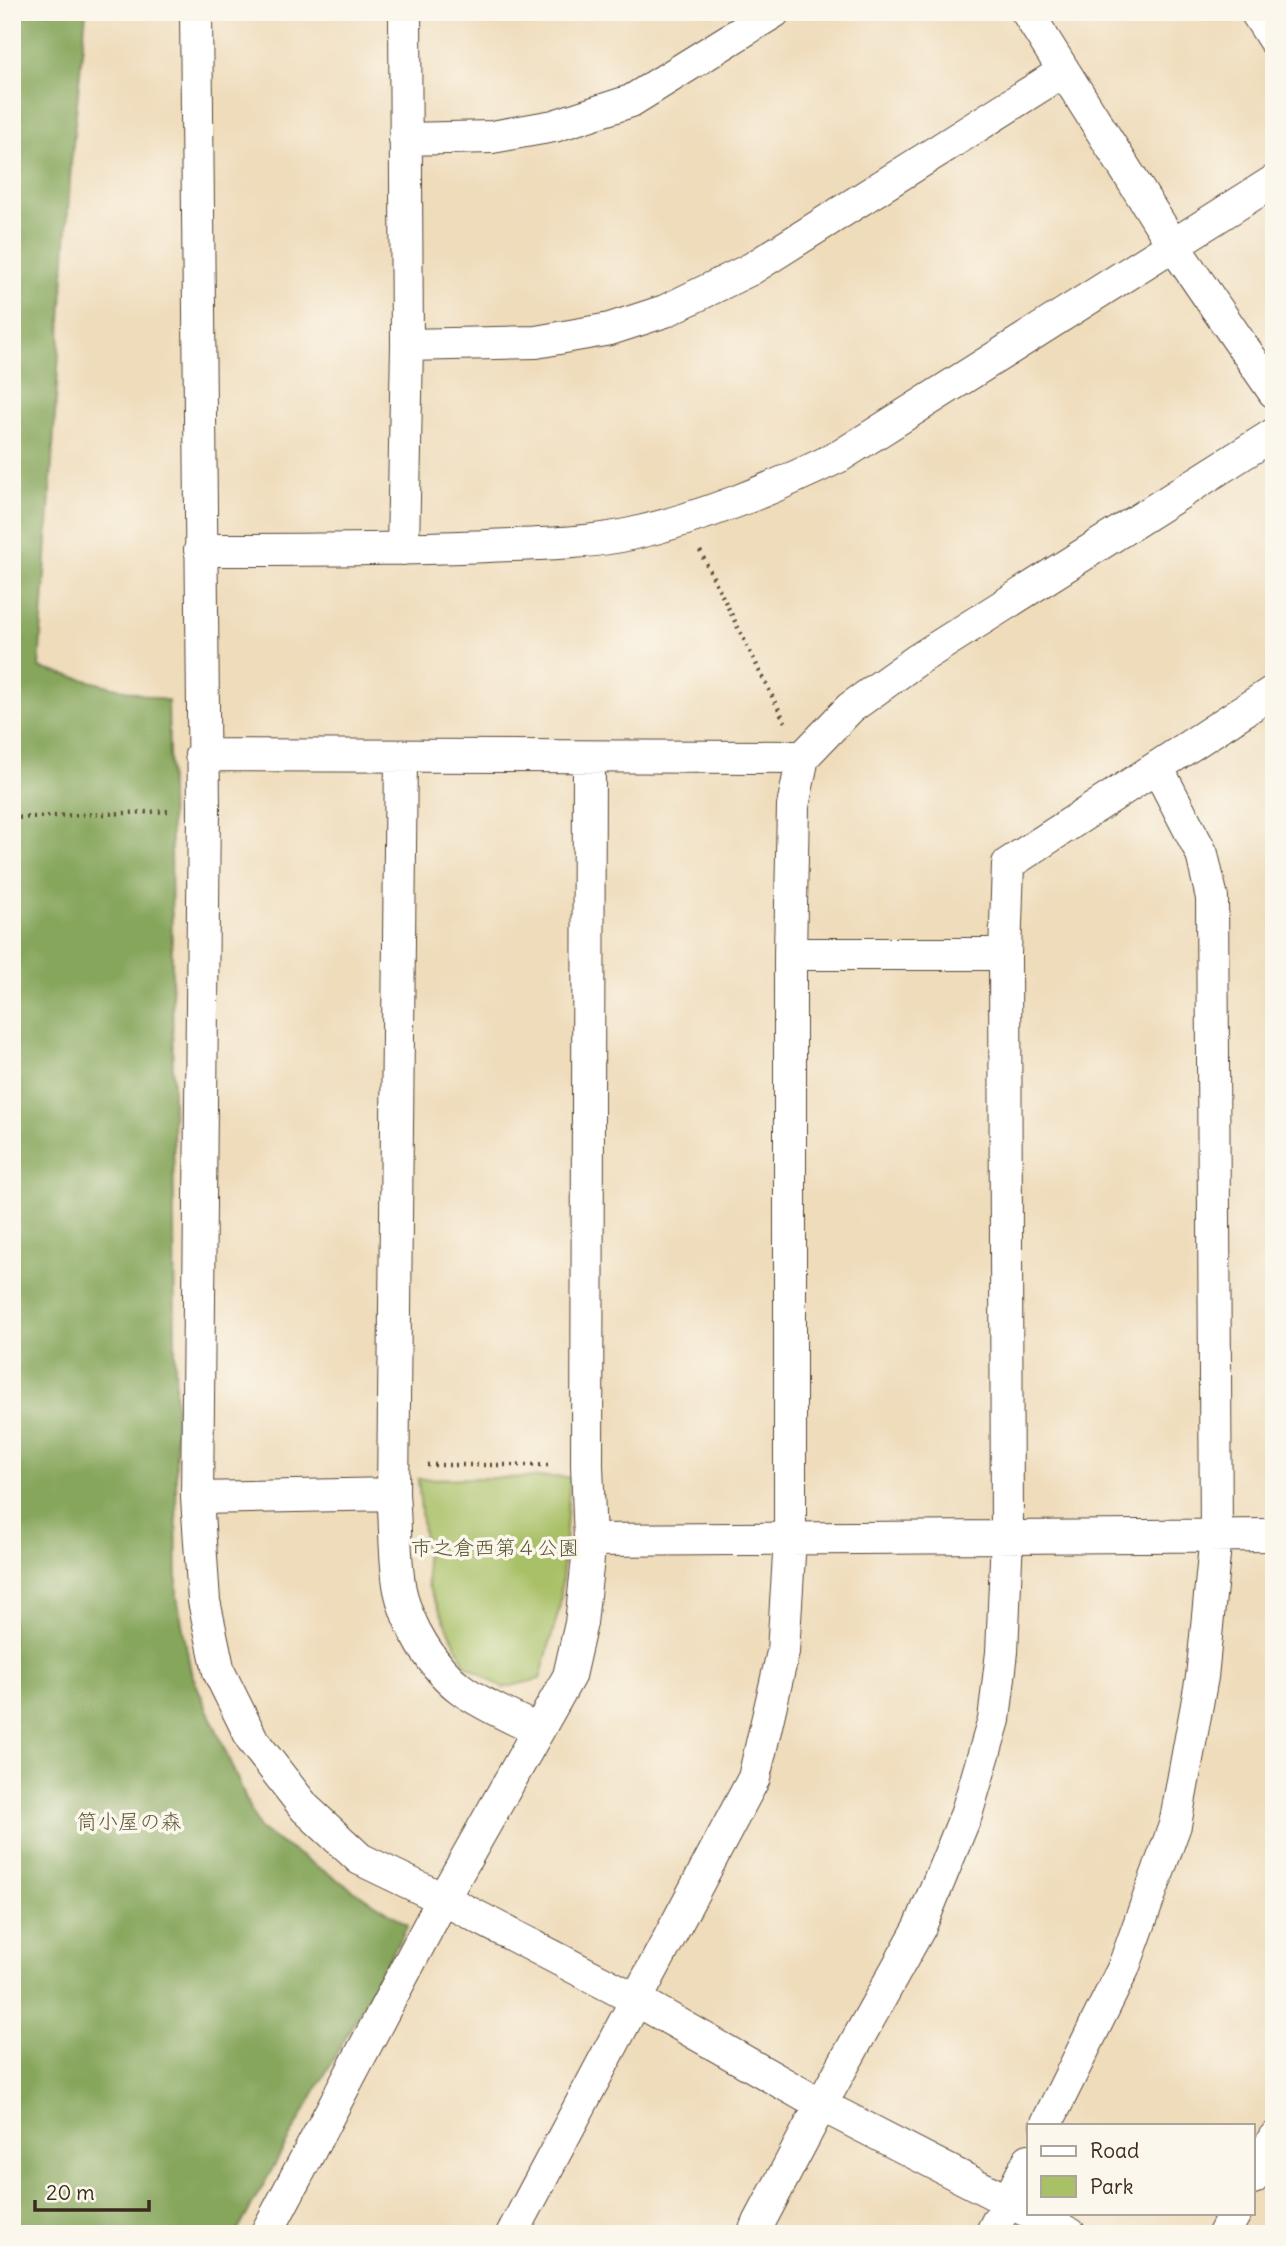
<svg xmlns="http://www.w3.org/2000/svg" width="1286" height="2246" viewBox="0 0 1286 2246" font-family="Delius,'Klee One',sans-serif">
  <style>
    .green { fill: #a8c066; stroke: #727542; stroke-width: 2 }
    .forest { fill: #86a65b; stroke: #60683c; stroke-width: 2 }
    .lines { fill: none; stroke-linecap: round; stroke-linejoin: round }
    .minor-casing { stroke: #564536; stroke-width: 34 }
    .path { stroke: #564536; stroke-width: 4.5; stroke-dasharray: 2 5; stroke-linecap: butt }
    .minor { stroke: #fff; stroke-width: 32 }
    .labels { text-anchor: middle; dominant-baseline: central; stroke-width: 7; stroke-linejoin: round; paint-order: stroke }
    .park-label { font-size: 21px; fill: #5c5734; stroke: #fbf7ec }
  </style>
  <rect width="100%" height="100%" fill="#fbf7ec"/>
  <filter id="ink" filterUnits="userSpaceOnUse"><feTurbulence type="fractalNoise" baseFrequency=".0143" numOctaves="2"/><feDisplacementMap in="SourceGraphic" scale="14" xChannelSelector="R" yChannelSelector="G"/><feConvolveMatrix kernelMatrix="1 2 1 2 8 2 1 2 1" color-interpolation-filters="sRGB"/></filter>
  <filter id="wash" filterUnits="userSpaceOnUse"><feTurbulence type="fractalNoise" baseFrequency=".00686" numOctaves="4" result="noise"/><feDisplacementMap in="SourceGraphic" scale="28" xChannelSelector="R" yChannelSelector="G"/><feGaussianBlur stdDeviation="1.57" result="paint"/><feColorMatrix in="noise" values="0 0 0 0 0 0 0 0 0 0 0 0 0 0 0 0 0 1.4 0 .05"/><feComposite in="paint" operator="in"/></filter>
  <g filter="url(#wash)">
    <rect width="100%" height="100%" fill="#efdcbb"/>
    <path class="green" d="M570 1477 560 1606 540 1679 503 1688 465 1664 428 1586 418 1479Z"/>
    <path class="forest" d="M12 12H86L71 164 39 668 168 701 171 840 177 1597 191 1672 259 1829 408 1925 236 2234H12Z"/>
  </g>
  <g filter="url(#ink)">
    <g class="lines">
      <defs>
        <path id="minor" d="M196 12 204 809 197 1498 204 1601 219 1672 253 1741 305 1808 360 1859 443 1899 635 1999 821 2105 1029 2212
          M1027 12 1173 245 1274 392
          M1256 12 1274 40
          M405 139 492 137 554 126 631 101 774 12
          M407 345 536 342 610 329 665 311 751 269 1064 71
          M403 549 407 345 405 12
          M200 550C296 550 392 550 488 546 535 544 585 544 631 534 705 517 772 489 840 456L1274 181
          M201 755 803 757
          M401 756 393 1494C396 1525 394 1559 400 1590 407 1625 433 1668 461 1689 484 1706 512 1717 537 1730
          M790 954H1005
          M197 1498 393 1494
          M590 1540 1274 1535
          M1046 2125 1123 1969 1175 1825 1202 1677 1216 1535 1212 898 1202 854 1157 767
          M1253 2178 1274 2138
          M1030 2213 1070 2234
          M266 2234 443 1899 569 1676 581 1623 590 1540 587 1465 589 757
          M512 2234 754 1778 783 1652 790 1539V954L793 806 803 757 850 708 917 660 1274 434
          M753 2234 821 2105 920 1927 966 1815 994 1720 1002 1652 1007 1536 1005 954 1008 864 1274 691
          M991 2234 1029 2160
          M1224 2234 1235 2213"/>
      </defs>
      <use href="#minor" class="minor-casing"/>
      <path class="path" d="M700 551 785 722
        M12 818 171 811
        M427 1465H551"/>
      <use href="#minor" class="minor"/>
    </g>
  </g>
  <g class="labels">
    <g class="park-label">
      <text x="495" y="1547">市之倉西第４公園</text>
      <text x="129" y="1821">筒小屋の森</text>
    </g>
  </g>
  <rect width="1286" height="2246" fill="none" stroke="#fbf7ec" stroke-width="42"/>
  <rect x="1027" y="2124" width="228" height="91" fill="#fbf7ec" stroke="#aea59a" stroke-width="2"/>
  <rect x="1041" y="2146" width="35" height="10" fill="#ffffff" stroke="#aea59a" stroke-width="2"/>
  <text x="1090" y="2158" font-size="21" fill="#3b2a1e">Road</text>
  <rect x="1041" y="2176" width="35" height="21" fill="#a8c066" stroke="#aea59a" stroke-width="2"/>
  <text x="1090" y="2194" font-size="21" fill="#3b2a1e">Park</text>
  <path d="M35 2200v10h114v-10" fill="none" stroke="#3b2a1e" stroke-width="3.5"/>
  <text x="46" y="2200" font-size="21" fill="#3b2a1e" stroke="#fbf7ec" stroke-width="5" paint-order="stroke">20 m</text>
</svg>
